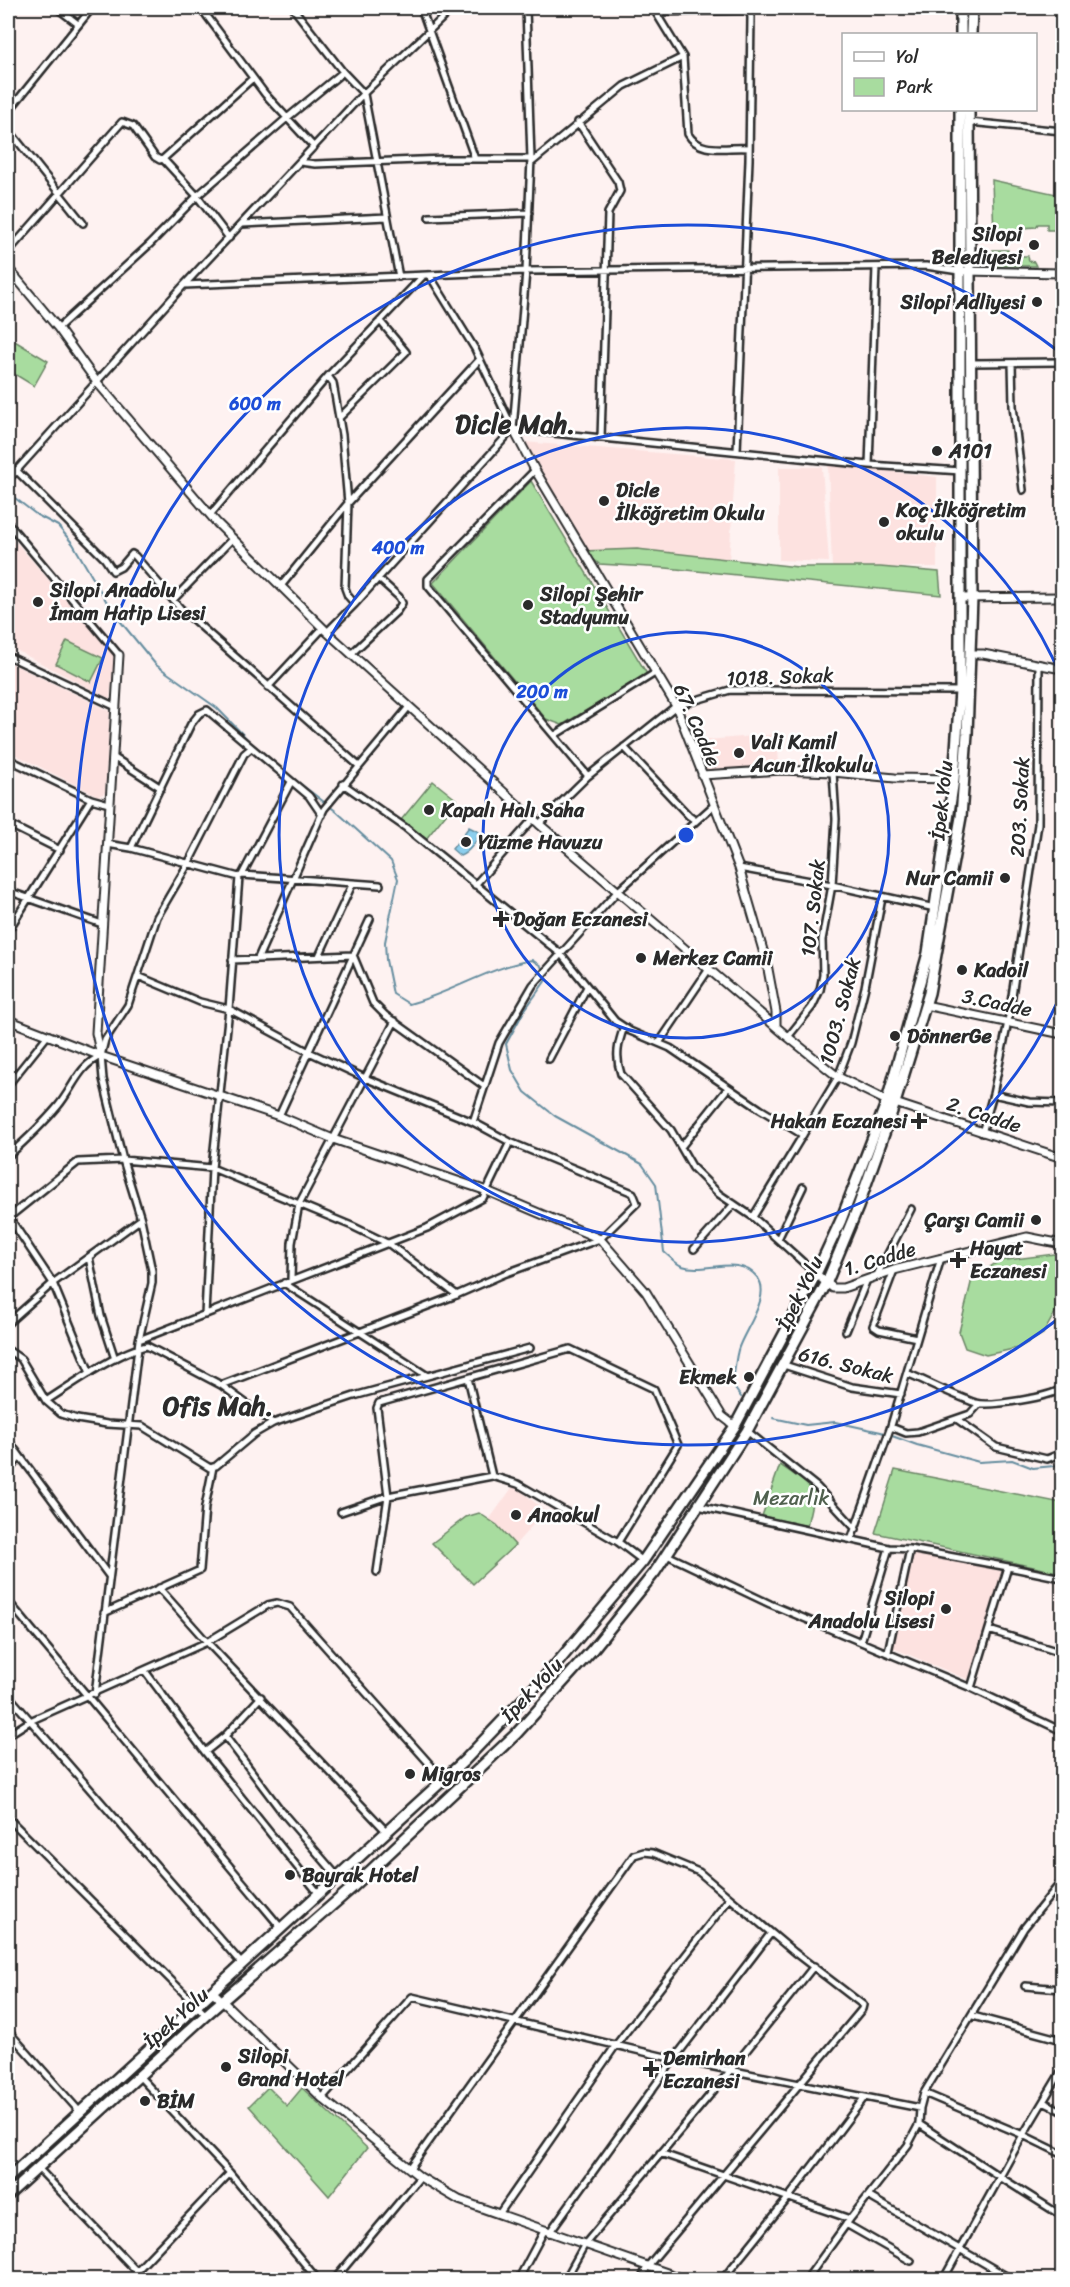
<svg xmlns="http://www.w3.org/2000/svg" width="1070" height="2287" viewBox="0 0 1070 2287" font-family="Sriracha,sans-serif">
  <style>
    .built { fill: #fde2e0 }
    .green { fill: #a8dc9f; stroke: #6a8465; stroke-width: 1.5 }
    .water { fill: #8cceed; stroke: #658d9f; stroke-width: 1.5 }
    .lines { fill: none; stroke-linecap: round; stroke-linejoin: round }
    .stream { stroke: #658d9f; stroke-width: 2 }
    .minor-casing { stroke: #2b2b2b; stroke-width: 10 }
    .tertiary-casing { stroke: #2b2b2b; stroke-width: 11 }
    .trunk-casing { stroke: #2b2b2b; stroke-width: 14 }
    .minor { stroke: #fff; stroke-width: 5 }
    .tertiary { stroke: #fff; stroke-width: 7 }
    .trunk { stroke: #fff; stroke-width: 9 }
    .ring { fill: none; stroke: #1d4ed8; stroke-width: 3 }
    .poi-dot { fill: #2b2b2b; stroke: #fff; stroke-width: 2 }
    .labels { text-anchor: middle; dominant-baseline: central; stroke-width: 5; stroke-linejoin: round; paint-order: stroke }
    .poi-label { font-size: 20px; font-weight: bold; fill: #2b2b2b; stroke: #fff; text-anchor: start }
    .street-label { font-size: 20px; fill: #2b2b2b; stroke: #fff }
    .park-label { font-size: 20px; fill: #50604e; stroke: #fff }
    .district-label { font-size: 26px; font-weight: bold; fill: #2b2b2b; stroke: #fff }
    .centre { fill: #1d4ed8; stroke: #fff; stroke-width: 3 }
    .ring-label { font-size: 18px; text-anchor: middle; font-weight: bold; fill: #1d4ed8; stroke: #fff; stroke-width: 5; stroke-linejoin: round; paint-order: stroke }
  </style>
  <rect width="100%" height="100%" fill="#fef2f1"/>
  <filter id="ink" filterUnits="userSpaceOnUse"><feTurbulence type="fractalNoise" baseFrequency=".0167" numOctaves="2"/><feDisplacementMap in="SourceGraphic" scale="12" xChannelSelector="R" yChannelSelector="G"/><feConvolveMatrix kernelMatrix="1 2 1 2 8 2 1 2 1" color-interpolation-filters="sRGB"/></filter>
  <g filter="url(#ink)">
    <path class="built" d="M523 442 736 459 729 561 637 549 584 551Z
      M828 464 937 477V567L832 568Z
      M779 467H822L829 562 779 560Z
      M15 541 114 656 110 699 8 646V558Z
      M8 662 110 711 105 793 98 796 8 751Z
      M777 734 779 764 708 771 705 769 695 741Z
      M514 1485 545 1511 515 1545 489 1520Z
      M913 1552 1002 1571 969 1680 893 1648Z"/>
    <path class="green" d="M992 180 1061 195 1062 230H1047V224H1038L1036 227 1022 228 1021 232H1012L1011 237 994 235Z
      M993 250H1008L1009 256H1028L1029 261 1034 262 1036 266H993Z
      M8 337 48 361 34 386 8 370Z
      M531 481 647 674 562 725 546 719 433 583Z
      M637 549 798 567H880L939 572 941 595 666 568 599 564 584 551Z
      M67 641 103 658 91 682 56 664Z
      M433 781 457 800 426 839 401 820Z
      M1062 1253V1300L1043 1334 1018 1348 986 1355 965 1348 959 1332 972 1279 999 1261Z
      M780 1465 815 1489 807 1526 762 1516Z
      M895 1470 1062 1503V1573L875 1533Z
      M479 1513 497 1525 515 1545 473 1584 432 1543 466 1517Z
      M268 2087 287 2106 302 2088 367 2148 329 2196 249 2106Z"/>
    <path class="water" d="M469 827 479 832C478 841 468 853 460 856L452 849Z"/>
    <g class="lines">
      <path class="stream" d="M11 495 37 515 58 526 73 544 112 611 156 665 217 708 258 750
        M276 765 337 812 391 861 398 879 385 942 386 960 393 994 409 1004C452 993 489 967 532 960L541 966 546 980 524 1011 506 1044 512 1070 525 1092 555 1116 642 1164 656 1184 664 1252C669 1256 676 1264 682 1266 706 1274 738 1254 757 1277 773 1296 743 1331 738 1350 735 1361 734 1374 733 1386L741 1397
        M773 1418 806 1425 835 1422 881 1432 917 1445 979 1462 1012 1460 1033 1468 1054 1466 1062 1463"/>
      <defs>
        <path id="minor" d="M57 8 78 24
          M201 8 265 94 314 147
          M293 8 343 72 364 94 399 277
          M421 8 475 159
          M653 8 683 57 688 134C700 155 727 146 749 148
          M656 12 749 10
          M8 14 13 8
          M8 112 92 8
          M578 122 618 182 620 191 608 213 601 438
          M969 122 1062 131
          M8 129 83 223
          M163 159 197 196 229 238
          M300 162 315 164 445 159H531
          M531 163 624 86 683 57
          M429 217 529 213
          M242 224 387 217
          M8 252 122 122 133 126 155 157 160 160 163 159 253 78
          M430 276 475 349 512 427
          M184 285 526 271 926 266 959 271
          M58 328 150 244 197 196 287 118 343 72
          M971 363 1062 362
          M1012 363 1013 406 1023 490
          M328 376 333 383 342 435 348 503 345 588 348 596 355 604
          M339 418 406 352 380 321
          M513 429 869 465 961 471
          M737 451 749 160 751 17 748 8
          M869 465 876 267
          M16 470 105 559 113 571 121 567 132 554 135 556 180 608 359 766
          M535 470 428 579V586L588 776
          M8 480 184 285 362 95 453 8
          M210 515 328 376 423 276
          M8 523 119 655
          M8 537 12 527
          M281 586 348 503 480 359
          M173 600 233 538
          M327 632 355 604 513 429 526 271 531 159 526 8
          M351 654 397 611 402 603 399 597 378 578
          M8 656 116 707
          M268 687 323 628
          M555 735 655 673
          M624 747 689 816 696 821
          M113 757 161 788
          M8 759 91 799 109 804
          M343 784 406 828 561 954 615 1021 630 1031 670 1048 760 1109 803 1135
          M8 824 60 850
          M539 824 588 776 676 706 730 690 960 691
          M107 844 131 848 239 877 242 875 380 885
          M131 848 191 724 199 714 207 710 309 796 322 815
          M739 868 832 885 935 908
          M242 875 291 782
          M475 885 533 819
          M8 891 102 924
          M8 931 91 799
          M319 956 352 885
          M258 958 324 809 408 708
          M232 960 353 955 373 1003 385 1015 484 1086
          M138 976 200 1002 229 1009 309 1052 365 1078 473 1122 510 1142 633 1193 637 1203 600 1239 504 1274 454 1296 221 1385
          M624 1027C618 1043 615 1057 621 1074L671 1130 693 1168 719 1194 753 1217 816 1274
          M788 1037 812 1007 820 990 823 975 822 940 832 885 836 819 833 772
          M659 1043 709 969
          M549 1059 587 987
          M8 1085 48 1035
          M993 1094 1029 1102 1062 1103
          M279 1116 370 919
          M473 1122 499 1043 533 985 617 892 714 805
          M982 1133 993 1094 1008 1022 1038 824 1039 664
          M681 1147 728 1088
          M8 1156C26 1140 43 1124 58 1106 73 1088 79 1065 101 1056
          M9 1217 53 1283 90 1373
          M753 1217 838 1077 851 1043 865 987 882 898
          M8 1218 78 1162 123 1160 212 1168 352 1226 389 1244 457 1295
          M778 1239 803 1187
          M694 1249 734 1204
          M89 1257 101 1316 115 1359
          M894 1270 873 1326 879 1330 917 1338
          M876 1277 911 1209
          M291 1280 292 1243 299 1204 395 1021
          M284 1283 426 1375
          M205 1315 212 1168 229 1009 239 877
          M8 1323 53 1283 141 1219
          M846 1331 866 1282
          M139 1340 427 1228 483 1198 510 1142
          M8 1350 21 1359 46 1401 61 1414 77 1419 107 1424 142 1426 210 1468 216 1466 254 1434 273 1423 354 1396 530 1348
          M784 1365 852 1387 901 1394
          M907 1373C930 1383 953 1395 976 1403 989 1407 1052 1397 1062 1388
          M468 1378 492 1476
          M46 1401C71 1385 119 1351 147 1346L221 1385 273 1423
          M958 1420 996 1447 1047 1459 1062 1453
          M891 1427 906 1433 918 1432 970 1414 979 1404
          M747 1431 817 1487 856 1529
          M8 1440 109 1576
          M8 1471 20 1457
          M698 1506 889 1548 910 1549 1008 1567 971 1688
          M341 1512 388 1496 492 1476 518 1484 618 1542 643 1561
          M851 1540 890 1429 941 1258
          M667 1555 770 1604 971 1688 1062 1731
          M1008 1567 1062 1578
          M377 1572 388 1496 377 1408 379 1403 570 1349 654 1389 678 1445 618 1542
          M159 1588 207 1642 386 1831
          M8 1601 282 1929
          M104 1613 200 1570 205 1507 213 1467
          M989 1630 1062 1653
          M861 1642 889 1548
          M888 1652 910 1549
          M145 1671 205 1752 319 1894
          M95 1694 139 1340 152 1283V1271L141 1219 123 1160 103 1079 101 1056 105 1040 128 1005 157 917 188 864 244 754 251 748
          M8 1695 242 1964
          M8 1735 30 1721 207 1642 268 1605 277 1603 290 1607 443 1779
          M225 1736 282 1812 338 1877
          M205 1752 225 1736 261 1697
          M8 1818 206 2015
          M1025 1986 1062 1989
          M973 2016 1062 2040
          M8 2031 80 2112
          M139 2076 230 2173 318 2280
          M924 2093 1023 2135 1062 2154
          M322 2098 412 1997 674 2059 920 2108
          M1043 2102 1062 2111
          M919 2124 1000 2177 1062 2216
          M660 2153 850 2219
          M38 2168 145 2280
          M410 2168 634 1855 644 1852 653 1853 699 1872 794 1952 863 2005 862 2009 647 2267 641 2280
          M868 2196 1013 2280
          M499 2214 616 2045 729 1899
          M846 2224 911 2261
          M549 2233 674 2059 771 1933
          M128 2280 230 2173
          M334 2280 420 2177
          M518 2280 544 2231
          M565 2280 585 2244 730 2071 814 1966
          M722 2280 789 2197 864 2098
          M806 2280 850 2219 908 2145 919 2124 920 2108 924 2093 1024 1928 1062 1881
          M943 2280 1023 2135 1062 2070"/>
        <path id="tertiary" d="M8 268 58 328 96 381 217 523 327 632 539 824 788 1037 838 1077 887 1101
          M966 271 1062 273
          M513 429 535 470 676 706 739 868 767 964 776 1012V1026
          M960 598 1062 597
          M970 654H983L1062 669
          M702 775 781 770 833 772 895 778 954 779
          M925 1005 1062 1034
          M8 1020 101 1056 279 1116 333 1139 487 1191 600 1239 646 1292 722 1416 735 1426
          M101 1056 96 1033 119 655
          M895 1103 1062 1158
          M816 1274 833 1288H843L894 1270 1027 1237 1062 1244
          M212 1991 322 2098 420 2177 459 2200 687 2280"/>
        <path id="trunk" d="M961 34V8
          M971 34 972 8
          M8 2178 464 1761 553 1668 643 1561 735 1426 816 1274 841 1220 887 1101 928 953 954 779 960 691V110
          M8 2195 206 2015 353 1887 516 1734 593 1649 655 1572 747 1431 826 1284 858 1207 895 1103 929 993 961 817 967 734 972 598 969 110"/>
      </defs>
      <use href="#minor" class="minor-casing"/>
      <use href="#tertiary" class="tertiary-casing"/>
      <use href="#trunk" class="trunk-casing"/>
      <use href="#minor" class="minor"/>
      <use href="#tertiary" class="tertiary"/>
      <use href="#trunk" class="trunk"/>
    </g>
  </g>
  <g class="ring">
    <circle cx="686" cy="835" r="203"/>
    <path d="M1062 991A407 407 0 1 1 1062 679"/>
    <path d="M1062 1316A610 610 0 1 1 1062 354"/>
  </g>
  <g class="poi-dot">
    <circle cx="1034" cy="245" r="6"/>
    <circle cx="1037" cy="302" r="6"/>
    <circle cx="937" cy="451" r="6"/>
    <circle cx="604" cy="501" r="6"/>
    <circle cx="884" cy="522" r="6"/>
    <circle cx="38" cy="602" r="6"/>
    <circle cx="528" cy="605" r="6"/>
    <circle cx="739" cy="753" r="6"/>
    <circle cx="429" cy="810" r="6"/>
    <circle cx="466" cy="842" r="6"/>
    <circle cx="1005" cy="878" r="6"/>
    <path d="M498 910h6v6h6v6h-6v6h-6v-6h-6v-6h6z"/>
    <circle cx="641" cy="958" r="6"/>
    <circle cx="962" cy="970" r="6"/>
    <circle cx="895" cy="1036" r="6"/>
    <path d="M916 1112h6v6h6v6h-6v6h-6v-6h-6v-6h6z"/>
    <circle cx="1036" cy="1220" r="6"/>
    <path d="M955 1251h6v6h6v6h-6v6h-6v-6h-6v-6h6z"/>
    <circle cx="749" cy="1377" r="6"/>
    <circle cx="516" cy="1515" r="6"/>
    <circle cx="946" cy="1609" r="6"/>
    <circle cx="410" cy="1774" r="6"/>
    <circle cx="290" cy="1875" r="6"/>
    <circle cx="226" cy="2067" r="6"/>
    <path d="M648 2060h6v6h6v6h-6v6h-6v-6h-6v-6h6z"/>
    <circle cx="145" cy="2101" r="6"/>
  </g>
  <g class="labels">
    <g class="poi-label">
      <text x="1022" y="234" text-anchor="end">Silopi<tspan x="1022" dy="23">Belediyesi</tspan></text>
      <text x="1025" y="302" text-anchor="end">Silopi Adliyesi</text>
      <text x="949" y="451">A101</text>
      <text x="616" y="490">Dicle<tspan x="616" dy="23">İlköğretim Okulu</tspan></text>
      <text x="896" y="510">Koç İlköğretim<tspan x="896" dy="23">okulu</tspan></text>
      <text x="50" y="590">Silopi Anadolu<tspan x="50" dy="23">İmam Hatip Lisesi</tspan></text>
      <text x="540" y="594">Silopi Şehir<tspan x="540" dy="23">Stadyumu</tspan></text>
      <text x="751" y="742">Vali Kamil<tspan x="751" dy="23">Acun İlkokulu</tspan></text>
      <text x="441" y="810">Kapalı Halı Saha</text>
      <text x="478" y="842">Yüzme Havuzu</text>
      <text x="993" y="878" text-anchor="end">Nur Camii</text>
      <text x="513" y="919">Doğan Eczanesi</text>
      <text x="653" y="958">Merkez Camii</text>
      <text x="974" y="970">Kadoil</text>
      <text x="907" y="1036">DönnerGe</text>
      <text x="907" y="1121" text-anchor="end">Hakan Eczanesi</text>
      <text x="1024" y="1220" text-anchor="end">Çarşı Camii</text>
      <text x="970" y="1248">Hayat<tspan x="970" dy="23">Eczanesi</tspan></text>
      <text x="737" y="1377" text-anchor="end">Ekmek</text>
      <text x="528" y="1515">Anaokul</text>
      <text x="934" y="1598" text-anchor="end">Silopi<tspan x="934" dy="23">Anadolu Lisesi</tspan></text>
      <text x="422" y="1774">Migros</text>
      <text x="302" y="1875">Bayrak Hotel</text>
      <text x="238" y="2056">Silopi<tspan x="238" dy="23">Grand Hotel</tspan></text>
      <text x="663" y="2058">Demirhan<tspan x="663" dy="23">Eczanesi</tspan></text>
      <text x="157" y="2101">BİM</text>
    </g>
    <g class="street-label">
      <text transform="translate(780 677) rotate(-2)">1018. Sokak</text>
      <text transform="translate(697 725) rotate(66)">67. Cadde</text>
      <text transform="translate(942 800) rotate(-84)">İpek Yolu</text>
      <text transform="translate(1020 807) rotate(-87)">203. Sokak</text>
      <text transform="translate(813 908) rotate(-84)">107. Sokak</text>
      <text transform="translate(997 1003) rotate(12)">3.Cadde</text>
      <text transform="translate(840 1011) rotate(-75)">1003. Sokak</text>
      <text transform="translate(984 1115) rotate(18)">2. Cadde</text>
      <text transform="translate(880 1259) rotate(-17)">1. Cadde</text>
      <text transform="translate(800 1293) rotate(-64)">İpek Yolu</text>
      <text transform="translate(846 1365) rotate(14)">616. Sokak</text>
      <text transform="translate(532 1690) rotate(-47)">İpek Yolu</text>
      <text transform="translate(176 2018) rotate(-42)">İpek Yolu</text>
    </g>
    <g class="park-label">
      <text x="791" y="1498">Mezarlık</text>
    </g>
    <g class="district-label">
      <text x="515" y="424">Dicle Mah.</text>
      <text x="218" y="1406">Ofis Mah.</text>
    </g>
  </g>
  <circle cx="686" cy="835" r="9" class="centre"/>
  <g class="ring-label">
    <text x="255" y="410">600 m</text>
    <text x="398" y="554">400 m</text>
    <text x="542" y="698">200 m</text>
  </g>
  <rect width="1070" height="2287" fill="none" stroke="#fff" stroke-width="30"/>
  <rect x="15" y="15" width="1040" height="2257" fill="none" stroke="#2b2b2b" stroke-width="2" filter="url(#ink)"/>
  <rect x="842" y="33" width="195" height="78" fill="#ffffff" stroke="#aaaaaa" stroke-width="1.5"/>
  <rect x="854" y="52" width="30" height="9" fill="#ffffff" stroke="#aaaaaa" stroke-width="1.5"/>
  <text x="896" y="63" font-size="18" fill="#2b2b2b">Yol</text>
  <rect x="854" y="78" width="30" height="18" fill="#a8dc9f" stroke="#aaaaaa" stroke-width="1.5"/>
  <text x="896" y="93" font-size="18" fill="#2b2b2b">Park</text>
</svg>
